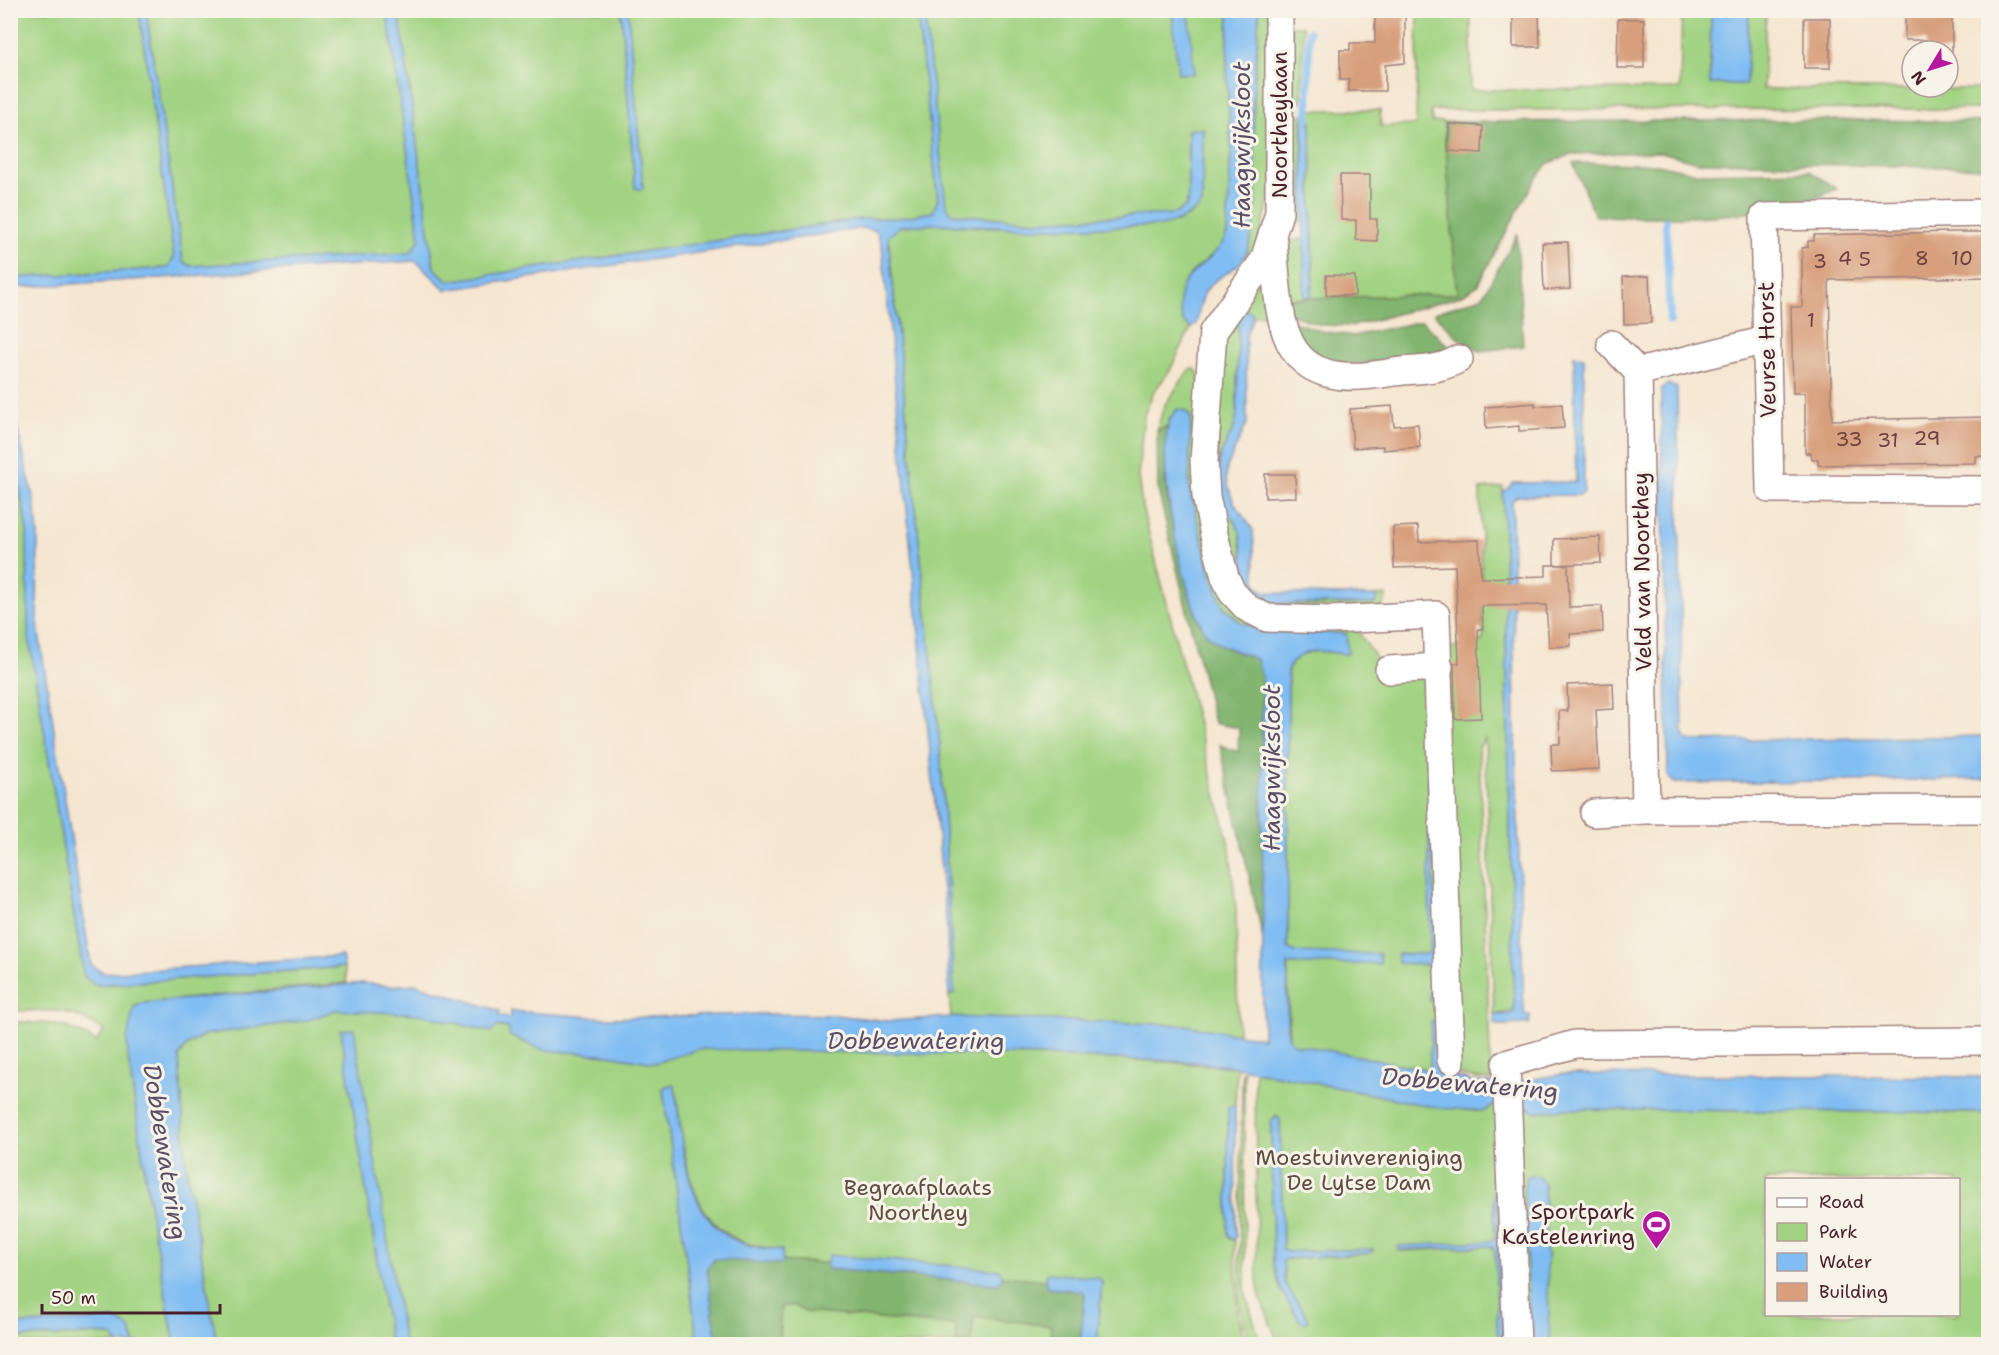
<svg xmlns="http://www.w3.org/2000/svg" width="1999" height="1355" viewBox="0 0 1999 1355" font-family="'Shantell Sans',sans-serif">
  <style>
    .green { fill: #a2d382; stroke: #767956; stroke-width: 1.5; fill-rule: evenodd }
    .forest { fill: #81b570; stroke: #666a4e; stroke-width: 1.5 }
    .water { fill: #80bdf3; stroke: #656e8f; stroke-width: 1.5 }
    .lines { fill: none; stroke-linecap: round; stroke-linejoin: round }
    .stream { stroke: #80bdf3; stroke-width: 8 }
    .building { fill: #d79f7c }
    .minor-casing { stroke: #a0827e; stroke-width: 30 }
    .minor { stroke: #fff; stroke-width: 27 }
    .labels { text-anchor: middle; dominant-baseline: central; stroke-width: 6; stroke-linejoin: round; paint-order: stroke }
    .number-label { font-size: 20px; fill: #6d3f3f }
    .street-label { font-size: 22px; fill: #4a1f2b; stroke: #f7f3e8 }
    .park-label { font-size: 22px; fill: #604c41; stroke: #f7f3e8 }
    .poi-label { font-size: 22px; fill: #4a1f2b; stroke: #f7f3e8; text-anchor: end }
    .water-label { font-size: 24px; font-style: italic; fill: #5a4e67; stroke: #f7f3e8 }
  </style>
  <rect width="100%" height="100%" fill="#f7f3e8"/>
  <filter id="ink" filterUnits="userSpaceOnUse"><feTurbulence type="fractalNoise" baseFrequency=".0167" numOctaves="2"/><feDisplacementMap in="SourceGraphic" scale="12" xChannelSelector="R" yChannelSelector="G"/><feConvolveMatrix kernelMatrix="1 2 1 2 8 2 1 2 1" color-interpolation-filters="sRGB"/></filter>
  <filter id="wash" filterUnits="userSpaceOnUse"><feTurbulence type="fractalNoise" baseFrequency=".008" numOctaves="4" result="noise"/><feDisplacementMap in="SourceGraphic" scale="24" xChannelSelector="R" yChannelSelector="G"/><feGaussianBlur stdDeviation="1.35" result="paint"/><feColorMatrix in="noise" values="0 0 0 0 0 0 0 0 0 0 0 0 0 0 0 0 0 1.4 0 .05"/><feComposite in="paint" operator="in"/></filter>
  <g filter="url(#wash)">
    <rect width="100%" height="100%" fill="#f5e6d0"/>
    <path class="green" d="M1682 10 1711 11 1710 84H1746L1749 11 1766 10 1763 89H1988V109L1431 110 1432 122H1444L1457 294 1310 298 1313 278 1311 119 1302 120 1304 223 1288 221V122L1298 115 1308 114V110H1380L1381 126 1416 125 1418 11H1471V90L1680 89Z
      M10 11H139L174 257 168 268 13 278 10 259Z
      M146 11H387L420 239 410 254 190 266 183 261Z
      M399 11H621L635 188 641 190 643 188 628 11H917L938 200 933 212 898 218 861 219 449 281 434 268Z
      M924 11H1229L1227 75 1231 147 1227 234 1223 245 1190 274 1183 321 1191 328 1170 370 1153 393 1144 415 1138 476 1142 507 1230 848 1236 910 1238 1035 1184 1025 951 1017 949 995 954 994 940 745 888 237 900 226 937 224 984 227 1177 222 1192 214 1202 204 1203 129 1188 130V197L1186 207 1175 214 1034 221 952 214 946 206Z
      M1259 11H1273V184L1255 258 1247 252C1258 199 1252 157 1254 104 1255 73 1258 42 1259 11Z
      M1291 26H1303L1302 102 1293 98 1287 91Z
      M1305 239 1306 298 1283 299 1284 241Z
      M1262 268 1273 314 1253 315 1251 312 1238 319 1237 413 1235 425 1221 454 1217 473 1240 531 1245 579 1266 604H1375L1377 597 1374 596 1387 595 1382 608 1255 607 1231 566 1234 541 1225 517 1216 505 1221 337Z
      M1194 368 1198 372 1236 607 1355 627 1380 664 1483 640 1480 489 1503 487 1514 1011 1494 1015 1485 739 1479 747 1491 1080C1469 1080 1451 1071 1430 1067V1070L1294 1045 1289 1039 1288 964 1291 951 1288 948V668C1306 644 1320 652 1347 654L1346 633 1267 632 1240 622 1223 606 1211 575 1189 487 1191 418 1184 410 1170 417 1168 426 1157 430 1164 406 1190 369Z
      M10 436 27 532 28 632 84 976 95 985 344 967 347 983 143 1003 134 1007 128 1056 152 1223 175 1344H135L134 1339 114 1319 11 1325V1022C43 1022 68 1022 96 1042L104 1031C69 1007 52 1010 11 1011Z
      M360 1009 420 1014 491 1032 497 1026 508 1028 543 1050 609 1055 655 1063 699 1049H728L1095 1057 1237 1067 1235 1106 1228 1108V1235L1230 1239H1235L1237 1307 1245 1344H1097L1102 1282 1099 1278 1047 1288 1080 1344H717L723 1259 771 1248C684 1241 686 1154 675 1088L673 1085 666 1086 663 1090 698 1344H404L353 1029 341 1030 390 1344H217L186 1167 179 1056 186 1046 203 1035 308 1020 335 1010Z
      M1244 1071 1245 1292 1261 1344H1249L1239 1302 1242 1072Z
      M1255 1071 1401 1100 1475 1111C1484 1111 1489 1106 1498 1104 1507 1103 1528 1106 1536 1112L1567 1109 1988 1113V1344H1550L1544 1184 1530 1344H1503L1494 1150 1495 1238 1491 1241 1397 1247 1401 1251 1491 1246 1495 1251 1498 1344H1313L1310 1338H1276L1260 1297 1257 1281ZM1275 1116 1280 1120 1283 1250 1288 1252 1373 1249 1371 1253 1286 1259 1283 1261 1285 1284 1308 1321H1300L1281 1290 1273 1263 1271 1122ZM1766 1180H1958V1314H1766Z
      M98 1334 112 1336 118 1344H11V1338Z"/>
    <path class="forest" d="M1860 120 1988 122V168L1697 162 1661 152 1572 154 1547 164 1533 183 1477 286 1458 297 1353 326 1321 325 1284 312 1283 299 1457 294 1444 122Z
      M1573 163 1658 164 1696 173 1809 171 1837 189C1765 222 1673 218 1595 216Z
      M1517 235 1523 346 1480 351 1459 339 1434 313 1482 297Z
      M1288 320 1321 331 1353 336 1422 321 1456 353 1452 357 1316 366Z
      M1168 426C1167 443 1164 460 1165 477 1166 504 1189 612 1205 632 1218 648 1239 651 1257 660L1262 678 1263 939 1220 745 1238 752 1239 728 1214 723 1158 490 1157 431Z
      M715 1259 826 1263 828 1269 997 1284 1002 1276 1045 1280 1047 1288 1082 1291 1085 1294 1080 1344H1050L1051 1326 974 1316 971 1344H956V1326L806 1312 794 1306H781L779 1344H717L707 1267Z"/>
    <path class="water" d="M139 11H146L183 261 190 266 410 253 420 239 387 11H399L434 268 449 281 861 219 898 218 933 212 938 199 917 11H924L946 205 952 214 1034 221 1175 214 1186 207 1188 197V130L1203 128 1202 204C1190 217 1178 222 1161 226L1035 228 937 224 900 226 888 237 940 745 954 994 949 995 947 931 882 245 876 231 865 228 446 290 416 261 11 288V278L168 268 174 257Z
      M621 11H628L643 188 641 190 635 188Z
      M1172 11H1189L1194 74 1178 73Z
      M1229 11H1259C1258 43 1253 75 1253 107 1253 153 1263 208 1247 252 1240 271 1218 274 1207 289 1200 299 1199 312 1196 324L1191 328 1183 321C1167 269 1212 271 1227 234L1231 147 1227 75Z
      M1711 11H1749L1746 84H1710Z
      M1303 118 1311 119 1313 278 1310 298 1304 296Z
      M1245 310 1251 312 1253 317 1246 335 1247 423 1227 467 1226 479 1233 501 1253 530 1256 584 1263 591 1272 593 1374 596 1378 599 1375 604H1266L1247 589 1240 531 1222 500 1217 473 1221 454 1235 425 1237 413 1238 319Z
      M1574 356 1584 357V492L1581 495 1517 496 1512 501 1515 735 1524 1011 1525 1015H1530L1529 1024 1497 1025 1494 1023V1015L1511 1014 1514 1011 1503 493 1513 483 1576 482Z
      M11 365 17 428 34 500 38 534 37 614 40 640 91 965 104 973 342 956 344 967 95 985 84 976 28 632 27 532 11 436Z
      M1668 384 1677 388 1683 732 1687 741 1988 736V779L1674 783 1668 776 1661 390Z
      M1178 409 1187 412 1191 418 1189 487 1211 575 1223 606 1240 622 1267 632 1346 633 1348 654C1320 652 1306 644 1288 668V948L1295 952 1380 954V964H1288L1287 1029 1289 1039 1294 1044 1430 1070 1431 1021 1436 1020 1437 1071 1472 1082 1504 1084 1563 1074 1988 1077V1113L1567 1109 1536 1112 1531 1111V1108L1497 1104 1484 1111 1439 1108 1237 1067 1191 1062 1045 1056 699 1049 655 1063 609 1055 543 1050 510 1036 508 1028 498 1026 491 1032 420 1014 335 1010 309 1020 203 1035 186 1046 179 1056 186 1167 217 1344H175L152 1223 128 1056 127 1039 134 1007 143 1003 363 983 391 986 416 984 500 1011 499 1016 510 1018 511 1011 607 1018 762 1014 834 1015 889 1021 951 1017 1076 1021 1184 1025 1263 1038 1262 678 1257 660C1239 650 1217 648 1205 631 1184 603 1145 430 1178 409Z
      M1428 740 1439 1000 1430 1001 1429 965 1398 963V954H1425L1430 950Z
      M354 1029 404 1344H390L341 1030Z
      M673 1085 675 1087C683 1138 682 1216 737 1241 751 1248 766 1248 782 1250L783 1262 779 1264 715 1259 707 1267 717 1344H698L663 1089 666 1086Z
      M1233 1105 1235 1106 1236 1237 1233 1240 1228 1235V1107Z
      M1277 1116 1280 1120 1283 1250 1288 1252 1373 1249 1371 1253 1286 1259 1283 1261 1285 1284 1308 1318V1321L1305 1323 1300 1321 1281 1290 1273 1263 1271 1122Z
      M1492 1150 1495 1151 1503 1344H1498L1495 1251 1491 1246 1397 1250 1399 1246 1491 1241 1495 1238Z
      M1532 1175 1538 1176 1544 1184 1550 1344H1530L1524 1188 1527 1176Z
      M829 1255 999 1270 1002 1274 1001 1281 997 1284 828 1269 826 1266Z
      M1048 1273 1099 1278 1102 1282 1097 1344H1080L1085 1294 1082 1291 1047 1288 1045 1280Z
      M114 1319 129 1327 135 1344H118L112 1336 98 1334 11 1338V1325Z"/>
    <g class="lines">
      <path class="stream" d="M1308 118 1309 32
        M1666 221 1670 321"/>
    </g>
    <g id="blocks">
      <path class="building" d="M1513 10H1539L1540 47H1513Z
        M1926 10H1952V51H1926V40H1905V13H1926Z
        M1375 16H1405V63L1385 65V91H1349V80H1340V50H1350V43H1375Z
        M1804 18H1830V68H1804Z
        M1618 19H1644V68H1617Z
        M1449 124 1483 126 1482 153 1448 151Z
        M1340 175H1370V219H1377V241L1356 240V220H1341Z
        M1953 232H1989V277L1829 280 1832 420 1989 417V456H1976V463L1818 465V459H1812L1811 453H1805V393H1793L1791 307H1802V248L1808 247V241H1814V235Z
        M1568 242 1570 289 1544 290 1542 243Z
        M1326 275 1355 276V296L1326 295Z
        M1649 276 1651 323 1624 324 1623 277Z
        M1535 403V406L1562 404 1564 428 1519 431V426L1486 429 1485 407Z
        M1392 406 1394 426 1418 424 1420 447 1383 450V446L1353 448 1350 409Z
        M1265 474H1295L1296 497 1265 498Z
        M1418 526 1419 542 1479 540 1481 578 1546 576V565H1568L1569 607 1602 606 1603 632 1570 634 1571 646 1549 647 1546 605 1482 606 1483 629H1478L1481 718 1455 719 1454 663H1459L1455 566 1394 568 1393 527Z
        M1600 537 1601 563 1554 565V539Z
        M1613 683 1614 709 1596 710 1599 769 1552 771 1551 744H1560L1559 711H1568L1567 685Z"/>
    </g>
  </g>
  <g filter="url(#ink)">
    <use href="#blocks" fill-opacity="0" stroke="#a0827e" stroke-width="1.5"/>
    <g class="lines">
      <defs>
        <path id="minor" d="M1279 10V213L1264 260 1213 332 1204 461 1206 496 1214 535 1225 577 1232 592 1247 608 1267 618 1330 620 1436 615 1451 1060
          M1988 213 1764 217 1770 489 1988 490
          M1273 241C1280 326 1278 392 1388 373 1415 368 1434 373 1459 359
          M1611 344 1638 372 1646 810 1988 809
          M1638 372 1766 340
          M1389 670 1439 667
          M1594 813 1646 810
          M1517 1344 1506 1064 1575 1044 1988 1041"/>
      </defs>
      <use href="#minor" class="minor-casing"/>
      <use href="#minor" class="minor"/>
    </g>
  </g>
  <defs>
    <symbol id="stadium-pin" viewBox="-11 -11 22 30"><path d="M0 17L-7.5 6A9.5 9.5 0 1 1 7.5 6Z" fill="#b5179e" stroke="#f7f3e8"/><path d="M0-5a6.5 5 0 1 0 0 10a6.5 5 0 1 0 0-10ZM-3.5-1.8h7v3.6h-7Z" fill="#fff"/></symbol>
  </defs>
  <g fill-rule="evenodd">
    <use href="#stadium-pin" x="1640" y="1208" width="33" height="45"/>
  </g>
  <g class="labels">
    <g class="number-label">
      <text x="1845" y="258">4</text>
      <text x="1922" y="258">8</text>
      <text x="1962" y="258">10</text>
      <text x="1865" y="259">5</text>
      <text x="1820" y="261">3</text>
      <text x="1811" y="320">1</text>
      <text x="1927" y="438">29</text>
      <text x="1849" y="439">33</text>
      <text x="1888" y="440">31</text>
    </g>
    <g class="street-label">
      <text transform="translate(1279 125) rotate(-90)">Noortheylaan</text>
      <text transform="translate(1767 350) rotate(-91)">Veurse Horst</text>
      <text transform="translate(1642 572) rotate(-91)">Veld van Noorthey</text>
    </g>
    <g class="park-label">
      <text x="1359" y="1157">Moestuinvereniging<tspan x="1359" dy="25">De Lytse Dam</tspan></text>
      <text x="918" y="1187">Begraafplaats<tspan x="918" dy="25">Noorthey</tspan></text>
    </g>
    <g class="poi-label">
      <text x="1635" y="1211">Sportpark<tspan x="1635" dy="25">Kastelenring</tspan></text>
    </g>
    <g class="water-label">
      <text transform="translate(1242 145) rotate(-90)">Haagwijksloot</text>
      <text transform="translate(1272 768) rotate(-90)">Haagwijksloot</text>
      <text x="916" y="1041">Dobbewatering</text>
      <text transform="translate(1470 1084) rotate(5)">Dobbewatering</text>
      <text transform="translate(165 1152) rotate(81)">Dobbewatering</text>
    </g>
  </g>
  <rect width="1999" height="1355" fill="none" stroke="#f7f3e8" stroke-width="36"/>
  <rect x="1765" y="1178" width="195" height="138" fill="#f7f3e8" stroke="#b29e9c" stroke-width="1.5"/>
  <rect x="1777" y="1198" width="30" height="9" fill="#ffffff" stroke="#b29e9c" stroke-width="1.5"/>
  <text x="1819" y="1208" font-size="18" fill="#4a1f2b">Road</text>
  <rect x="1777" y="1223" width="30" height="18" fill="#a2d382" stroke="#b29e9c" stroke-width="1.5"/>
  <text x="1819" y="1238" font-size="18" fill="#4a1f2b">Park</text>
  <rect x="1777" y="1253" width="30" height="18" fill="#80bdf3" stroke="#b29e9c" stroke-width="1.5"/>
  <text x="1819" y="1268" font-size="18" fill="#4a1f2b">Water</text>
  <rect x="1777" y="1283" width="30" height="18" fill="#d79f7c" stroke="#b29e9c" stroke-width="1.5"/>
  <text x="1819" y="1298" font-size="18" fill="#4a1f2b">Building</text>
  <g transform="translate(1930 69) rotate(232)"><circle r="28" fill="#f7f3e8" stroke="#b29e9c" stroke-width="1.5"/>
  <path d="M0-4.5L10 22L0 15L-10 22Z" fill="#b5179e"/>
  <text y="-9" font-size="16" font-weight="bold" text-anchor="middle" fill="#4a1f2b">N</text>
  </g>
  <path d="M42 1304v9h178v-9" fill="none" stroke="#4a1f2b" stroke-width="3"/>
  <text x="51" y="1304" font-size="18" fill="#4a1f2b" stroke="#f7f3e8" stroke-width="4.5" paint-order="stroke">50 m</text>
</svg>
